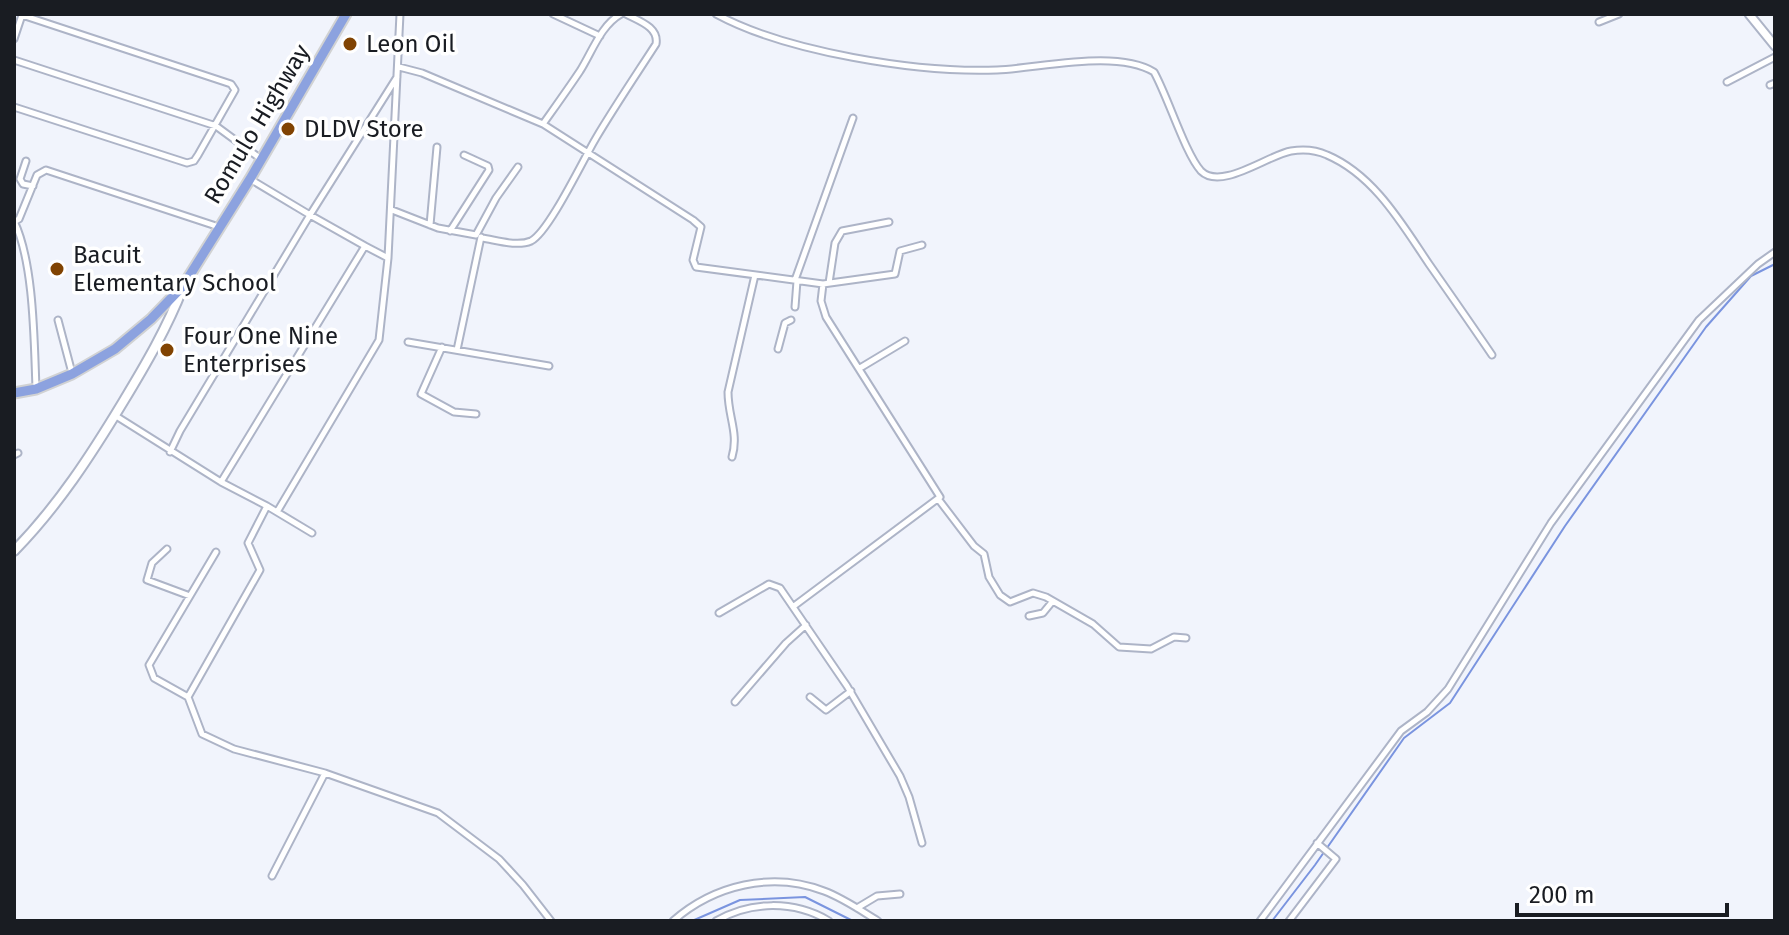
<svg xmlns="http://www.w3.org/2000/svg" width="1789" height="935" font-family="'Fira Sans',sans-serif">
<rect width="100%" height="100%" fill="#f1f4fc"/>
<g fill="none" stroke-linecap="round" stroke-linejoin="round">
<path stroke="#7a94df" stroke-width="2" d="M 692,921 L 740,900 L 805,897 L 853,921
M 1272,921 L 1315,865 L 1404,738 L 1450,703 L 1565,526 L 1706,327 L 1751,276 L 1775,264"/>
<defs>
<path id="minor" d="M 553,14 L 600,36
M 716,14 C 786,52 917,73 997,70 C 1041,68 1117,49 1154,72 C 1168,97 1185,153 1201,171 C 1221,191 1268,155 1291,151 C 1303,149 1316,150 1327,155 C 1374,175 1402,224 1429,264 C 1450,294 1471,324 1492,355
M 1599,22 L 1619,14
M 14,39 L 22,15 L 231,84 L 235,90 L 198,155 L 194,161 L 187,163 L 14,107
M 14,60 L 216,126 L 261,159
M 399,67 L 422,73 L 543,124 L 693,220 L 701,227 L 693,260 L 696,267 L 823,284 L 821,301 L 826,317 L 940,497 L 794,606
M 1727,82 L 1775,57
M 1770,85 L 1775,83
M 543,124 C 555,107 568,89 580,71 C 592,52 601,25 621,14
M 26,161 L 20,179 L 23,184 L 33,186
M 250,179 L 310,215 L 397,77
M 392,210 L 438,228 L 476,235 L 496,198 L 518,167
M 14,221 C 34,263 34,340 36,388
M 14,222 L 19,219 L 37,175 L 46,170 L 219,227
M 430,225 L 437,147
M 450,231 L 489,170 L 488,166 L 464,155
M 482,238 C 496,240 517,247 531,241 C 549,232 584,158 596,138 C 615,106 636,75 656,44 C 659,27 639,21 626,14
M 365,246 L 388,258 L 400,14
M 795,280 L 853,118
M 829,283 L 835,243 L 842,231 L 889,222
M 823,284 L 895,274 L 900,251 L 922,245
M 795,307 L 797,281
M 58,320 L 72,373
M 408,342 L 549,366
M 442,347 L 421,394 L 454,412 L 476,414
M 778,349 L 785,323 L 791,320
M 457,350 L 481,237
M 860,368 L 905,341
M 116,416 L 221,482
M 170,452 L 180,431 L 310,215 L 365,246 L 221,482 L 267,506 L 248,543 L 260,570 L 188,697 L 202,734 L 234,749 L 325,773 L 438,813 L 499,859 L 523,885 L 551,921
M 14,455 L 18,453
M 732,457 C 739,433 728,417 728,392 L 755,275
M 939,500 L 974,546 L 984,554 L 989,577 L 1000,595 L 1010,602 L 1033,593 L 1046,597 L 1093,624 L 1119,647 L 1151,649 L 1174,637 L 1186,638
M 267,506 L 312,533
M 277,512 L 379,340 L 388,258
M 167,549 L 152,563 L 147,580 L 190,596
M 719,613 L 769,584 L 780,588 L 847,686 L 900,776 L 909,797 L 922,843
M 1029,616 L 1043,613 L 1052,602
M 188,697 L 154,678 L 149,665 L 216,552
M 810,697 L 826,710 L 851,691
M 735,702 L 786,643 L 806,625
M 272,876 L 325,773
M 857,908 L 877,896 L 900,894
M 673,921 C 714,885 772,871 824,891 C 843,898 860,910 878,921
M 716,921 C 750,901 794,900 829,921
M 1260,921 L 1401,731 L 1427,712 L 1448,689 L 1551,523 L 1699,320 L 1758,264 L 1775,252
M 1289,921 L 1336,859 L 1317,843"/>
<path id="tertiary" d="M 1749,14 L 1775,46"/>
<path id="secondary" d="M 14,551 C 58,506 91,455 123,402 C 146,364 167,328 183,287"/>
<path id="trunk" d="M 14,393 L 36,389 L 72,374 L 115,349 L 151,319 L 183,286 L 250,179 L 346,14"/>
</defs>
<use href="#minor" stroke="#adb4c7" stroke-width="9"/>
<use href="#tertiary" stroke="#adb4c7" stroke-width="11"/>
<use href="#secondary" stroke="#adb4c7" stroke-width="12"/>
<use href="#trunk" stroke="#d1d2d3" stroke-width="13"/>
<use href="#minor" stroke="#fff" stroke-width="5"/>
<use href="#tertiary" stroke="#fff" stroke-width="7"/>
<use href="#secondary" stroke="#fff" stroke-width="8"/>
<use href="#trunk" stroke="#8ca2df" stroke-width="9"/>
</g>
<g fill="#814302" stroke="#fff" stroke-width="3">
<circle cx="350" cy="44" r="8"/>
<circle cx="288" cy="129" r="8"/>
<circle cx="57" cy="269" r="8"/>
<circle cx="167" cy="350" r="8"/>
</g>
<g text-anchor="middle" stroke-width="7" stroke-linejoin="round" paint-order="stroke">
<g font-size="24" fill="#191c22" stroke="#fff" text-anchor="start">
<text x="366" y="52">Leon Oil</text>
<text x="304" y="137">DLDV Store</text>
<text x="73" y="263">Bacuit<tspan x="73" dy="28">Elementary School</tspan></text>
<text x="183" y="344">Four One Nine<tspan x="183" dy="28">Enterprises</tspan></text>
</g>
<g font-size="24" fill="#191c22" stroke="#fff">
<text transform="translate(257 124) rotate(-59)" y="8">Romulo Highway</text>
</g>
</g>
<rect width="1789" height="935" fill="none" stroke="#191c22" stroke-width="32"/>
<path d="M1517 903v12h210v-12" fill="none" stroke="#191c22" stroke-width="4"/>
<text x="1529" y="903" font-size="24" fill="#191c22" stroke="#ffffff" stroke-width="6" paint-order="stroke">200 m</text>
</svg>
